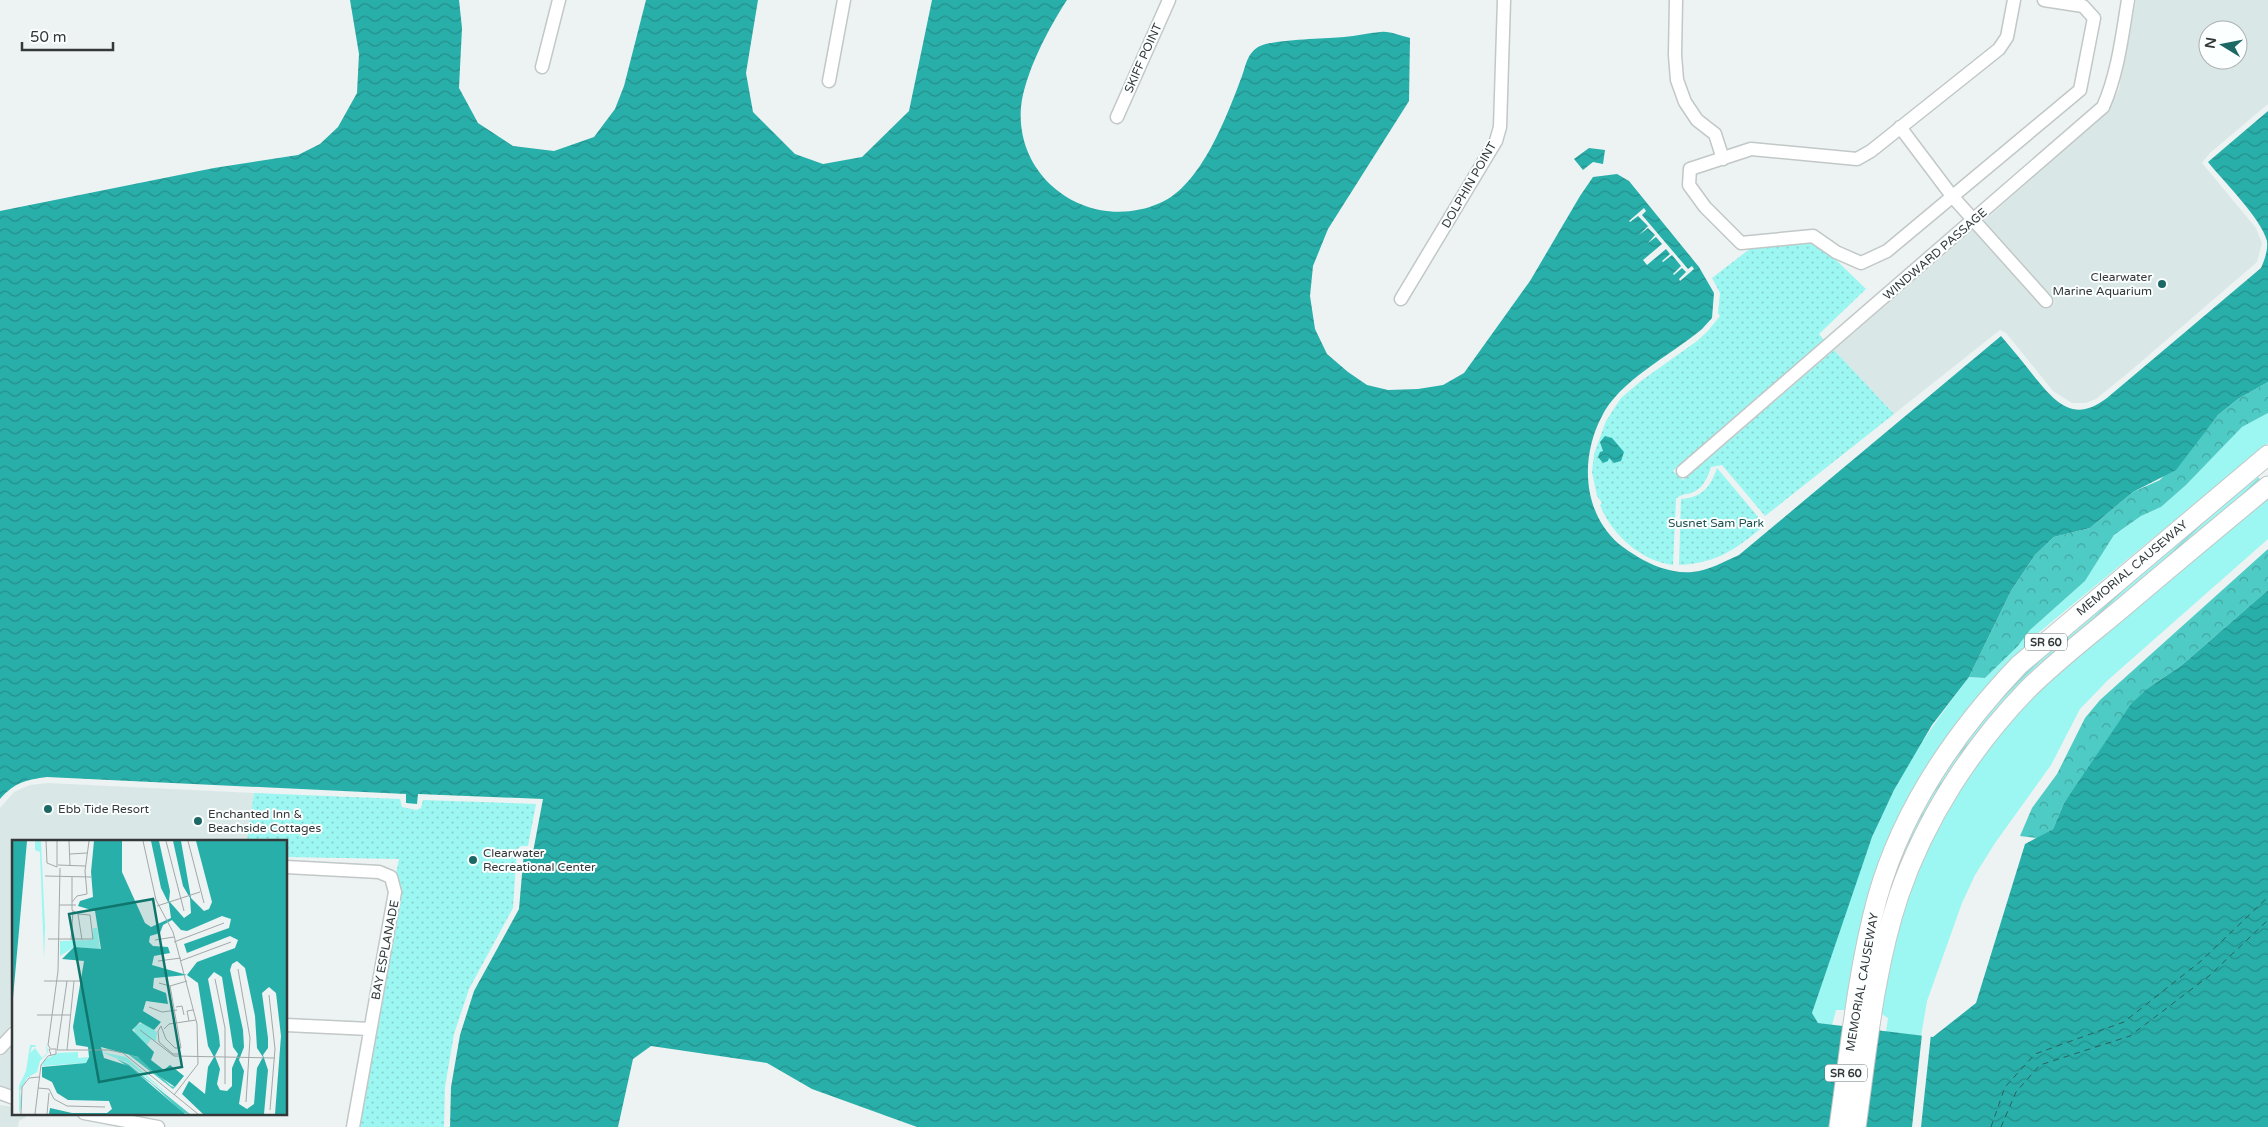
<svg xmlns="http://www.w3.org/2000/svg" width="2268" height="1127" font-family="'Varela Round',sans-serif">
<defs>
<pattern id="forest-crowns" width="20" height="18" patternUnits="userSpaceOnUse" patternTransform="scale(1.25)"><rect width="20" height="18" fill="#4fcbc5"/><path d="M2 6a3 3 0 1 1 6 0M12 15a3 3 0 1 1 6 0" fill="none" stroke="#42a6a1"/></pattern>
<pattern id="park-dots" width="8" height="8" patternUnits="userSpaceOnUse" patternTransform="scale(1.25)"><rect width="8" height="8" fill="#9cf6f1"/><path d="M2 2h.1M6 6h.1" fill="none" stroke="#87d4cf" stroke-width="1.8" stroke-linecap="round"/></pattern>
<pattern id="garden-furrows" width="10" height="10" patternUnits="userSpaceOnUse" patternTransform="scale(1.25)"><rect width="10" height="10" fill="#9cf6f1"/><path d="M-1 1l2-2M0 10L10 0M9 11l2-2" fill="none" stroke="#87d4cf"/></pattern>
<pattern id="water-waves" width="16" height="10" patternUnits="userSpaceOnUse" patternTransform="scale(1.25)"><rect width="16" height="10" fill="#29afaa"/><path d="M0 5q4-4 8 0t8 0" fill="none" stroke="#248f8b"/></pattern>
</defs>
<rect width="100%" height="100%" fill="#ecf3f2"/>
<path fill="#d9e8e7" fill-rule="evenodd" d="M 2136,0 L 2268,0 L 2268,104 L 2210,153 L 2202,163 L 2256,228 L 2262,243 L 2257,262 L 2128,373 L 2096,399 L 2086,403 L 2072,403 L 2053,391 L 2006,333 L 2000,330 L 1894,414 L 1834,350 L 1973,230 L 2045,309 L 2055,302 L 1983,222 L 2108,111 L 2119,89 ZM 2208,30 L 2238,30 L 2238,60 L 2208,60 Z
M 48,783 L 254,793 L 247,841 L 14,841 L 14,1021 L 0,1038 L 0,808 L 14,792 L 30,785 Z
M 14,1043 L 14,1094 L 0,1092 L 0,1057 Z
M 0,1105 L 14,1107 L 14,1113 L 26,1113 L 26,1117 L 19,1121 L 18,1127 L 0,1127 Z"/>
<path fill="#9cf6f1" d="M 2268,413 L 2268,443 L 2037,634 L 1985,688 L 1951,730 L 1927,765 L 1902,810 L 1847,1010 L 1836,1010 L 1832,1025 L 1818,1023 L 1812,1013 C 1837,938 1858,859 1895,788 C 1916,748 1942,713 1969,677 L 1985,678 L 2018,646 L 2030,630 L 2085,581 L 2114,535 L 2141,516 L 2161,507 L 2186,485 L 2242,427 Z
M 2268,493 L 2268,539 L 2108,680 L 2080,709 L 2051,765 L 1995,843 L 1975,875 L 1962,903 L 1927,1001 L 1921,1036 L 1886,1032 L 1888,1018 L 1880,1013 L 1896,926 L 1930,839 L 1963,778 L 2025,701 Z"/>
<path fill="url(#forest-crowns)" d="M 2268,382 L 2268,413 L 2242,427 L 2186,485 L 2161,507 L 2141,516 L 2114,535 L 2085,581 L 2030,630 L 2018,646 L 1985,678 L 1969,677 L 2011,591 L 2035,555 L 2054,537 L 2090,528 L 2133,492 L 2160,480 L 2199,438 L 2218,415 L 2238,399 Z
M 2268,549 L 2268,590 L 2182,665 L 2148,688 L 2064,803 L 2053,829 L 2037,838 L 2020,836 L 2032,808 L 2057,774 L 2085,718 L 2100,700 Z"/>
<path fill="url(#park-dots)" d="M 1811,243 L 1834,258 L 1866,289 L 1819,334 L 1824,340 L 1673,471 L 1683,480 L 1834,350 L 1894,414 L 1765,516 L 1722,465 L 1711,467 C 1708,477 1703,489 1691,493 C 1684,495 1681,494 1676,499 L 1673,565 C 1641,561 1611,534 1600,505 L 1602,503 L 1597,496 L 1592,472 L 1594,454 L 1606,421 L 1621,398 L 1641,381 L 1697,341 L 1707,332 L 1720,316 L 1718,313 L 1720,293 L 1712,278 L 1751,248 Z
M 1717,468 L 1765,525 C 1736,549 1718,563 1679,565 L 1681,499 C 1702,498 1711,486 1717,468 Z
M 254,793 L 400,799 L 402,807 L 416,810 L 421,808 L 423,800 L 536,804 L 528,846 L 521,846 L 517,850 L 513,908 L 469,989 L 454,1034 L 445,1087 L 444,1127 L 360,1127 L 402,893 L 396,874 L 399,859 L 286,857 L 286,841 L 247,841 Z"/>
<path fill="url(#garden-furrows)" d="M 2256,475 L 2261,480 L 1997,711 L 1879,939 L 1877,924 L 1894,869 L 1939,775 L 2003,690 Z"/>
<path fill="url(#water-waves)" d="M 350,0 L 459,0 L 462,28 L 459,88 L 478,123 L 513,146 L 554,151 L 594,137 L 615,109 L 624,86 L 646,0 L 758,0 L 746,73 L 753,112 L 795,154 L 823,164 L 862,157 L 909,111 L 932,0 L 1067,0 C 1048,29 1025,73 1021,107 C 1015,182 1092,233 1160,203 C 1201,186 1227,116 1242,76 C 1246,65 1247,54 1258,47 C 1273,39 1324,39 1344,37 C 1356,36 1368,33 1381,32 C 1390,31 1401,36 1410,38 L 1409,101 L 1328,229 L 1313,266 L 1310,296 L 1315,329 L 1327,354 L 1348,372 L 1367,385 L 1388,390 L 1418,389 L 1443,385 L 1464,373 L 1530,281 L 1580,196 L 1593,177 L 1617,174 L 1629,181 L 1699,267 L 1714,293 L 1712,318 L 1702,329 C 1670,356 1619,380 1601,418 C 1580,459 1583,513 1619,544 C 1625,549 1632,553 1638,557 C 1653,566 1674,574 1692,572 C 1708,571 1725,561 1739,555 L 2001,336 C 2012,349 2023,362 2033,375 C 2055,402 2073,424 2107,398 L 2261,268 C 2265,259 2268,250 2267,241 C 2261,218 2224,182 2208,162 L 2268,111 L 2268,382 L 2238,399 L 2218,415 L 2176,470 L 2133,492 L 2090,528 L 2054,537 L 2035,555 L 2011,591 L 1969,677 L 1932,725 L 1894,790 L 1872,837 L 1812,1013 L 1818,1023 L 1933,1037 L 1976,1003 L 2025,844 L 2053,829 L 2064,803 L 2131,704 L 2148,688 L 2182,665 L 2268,590 L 2268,1127 L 917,1127 L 812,1089 L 767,1063 L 651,1046 L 633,1059 L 618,1127 L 450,1127 L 451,1087 L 460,1035 L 474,991 L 519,909 L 524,851 L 533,852 L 543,799 L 418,794 L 417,804 L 406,803 L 406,794 L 47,777 C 26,780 15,782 0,799 L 0,211 L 214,168 L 298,155 L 320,144 L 338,127 L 357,93 L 359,54 Z
M 1589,148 L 1605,150 L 1603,164 L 1593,162 L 1583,170 L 1574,159 Z
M 1605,436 L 1612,438 L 1624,452 L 1621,461 L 1614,463 L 1609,458 L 1608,461 L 1603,463 L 1598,457 L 1600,452 L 1603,451 L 1600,442 Z"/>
<path fill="#ecf3f2" d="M 1644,208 L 1646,211 L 1642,215 L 1688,269 L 1692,266 L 1694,269 L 1680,281 L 1679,279 L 1686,272 L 1682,268 L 1674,275 L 1673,274 L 1681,266 L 1672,255 L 1663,262 L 1662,261 L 1670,254 L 1666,249 L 1647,265 L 1643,260 L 1662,244 L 1656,237 L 1648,243 L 1655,235 L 1648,228 L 1639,235 L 1648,226 L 1638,216 L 1630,222 L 1629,221 Z
M 1922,1034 L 1931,1034 L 1921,1127 L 1912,1127 Z"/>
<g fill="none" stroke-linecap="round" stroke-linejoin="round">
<path stroke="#2c605e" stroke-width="1" stroke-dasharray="6 5" stroke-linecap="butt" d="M 1991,1127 L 2005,1087 L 2035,1054 L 2124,1022 L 2201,961 L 2268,897
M 2001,1127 L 2016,1092 L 2040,1065 L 2130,1036 L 2209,976 L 2268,920"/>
<defs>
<path id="street" d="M 1676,0 L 1675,55 L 1677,80 L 1685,102 L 1697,120 L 1715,134 L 1723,159
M 2014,0 L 2007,37 L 1999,49 L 1871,151 L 1857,159 L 1751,149 L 1690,169 L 1689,185 L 1705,207 L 1741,243 L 1813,236 L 1836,252 L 1861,263 L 1887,251 L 2080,90 L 2094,18 L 2083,6 L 2044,0
M 542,67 L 559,0
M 829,81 L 844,0
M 1117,117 L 1169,0
M 1900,127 L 1952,196 L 2046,301
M 1401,299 L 1496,141 L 1500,127 L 1504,0
M 1683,471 L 2103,107 C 2118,73 2122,36 2128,0
M 286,867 L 379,872 L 391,877 L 395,892 L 353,1127
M 286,1025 L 370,1029
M 0,1048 L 14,1033
M 0,1093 L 14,1098
M 84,1113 L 158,1127"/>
<path id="primary" d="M 1839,1127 C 1850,1051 1857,973 1877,899 C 1902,809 1955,732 2019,665 L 2268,455
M 1856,1127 C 1867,1050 1874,970 1899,895 C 1925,819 1971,748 2027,690 C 2058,659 2094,632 2127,604 C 2174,564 2221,525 2268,486"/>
</defs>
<use href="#street" stroke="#c1c8c7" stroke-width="15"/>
<use href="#primary" stroke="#c1c8c7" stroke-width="21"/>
<use href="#street" stroke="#fff" stroke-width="12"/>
<use href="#primary" stroke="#fff" stroke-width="19"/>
</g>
<g fill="#1c6865" stroke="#fcffff" stroke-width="2">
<circle cx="2162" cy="284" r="5"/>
<circle cx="48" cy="809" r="5"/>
<circle cx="198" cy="821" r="5"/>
<circle cx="473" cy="860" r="5"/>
</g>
<g text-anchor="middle" stroke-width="4" stroke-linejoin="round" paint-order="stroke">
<g fill="#fcffff" stroke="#717474" stroke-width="1">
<rect x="2025" y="633.5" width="42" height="17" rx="4"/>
<rect x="1825" y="1064.5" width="42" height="17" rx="4"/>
</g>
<g font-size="11" font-weight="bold" fill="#353838">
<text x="2046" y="646">SR 60</text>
<text x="1846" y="1077">SR 60</text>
</g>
<g font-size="12" fill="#353838" stroke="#fcffff">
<text transform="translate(1143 58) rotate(-66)" y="4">SKIFF POINT</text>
<text transform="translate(1469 185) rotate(-60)" y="4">DOLPHIN POINT</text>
<text transform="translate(1935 254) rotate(-41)" y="4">WINDWARD PASSAGE</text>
<text transform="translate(2132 568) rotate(-40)" y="4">MEMORIAL CAUSEWAY</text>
<text transform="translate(385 950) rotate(-79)" y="4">BAY ESPLANADE</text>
<text transform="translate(1862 982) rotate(-80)" y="4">MEMORIAL CAUSEWAY</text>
</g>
<g font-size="12" fill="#353838" stroke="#fcffff" text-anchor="start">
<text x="2152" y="281" text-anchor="end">Clearwater<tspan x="2152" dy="14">Marine Aquarium</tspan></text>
<text x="58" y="813">Ebb Tide Resort</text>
<text x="208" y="818">Enchanted Inn &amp;<tspan x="208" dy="14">Beachside Cottages</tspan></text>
<text x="483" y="857">Clearwater<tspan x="483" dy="14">Recreational Center</tspan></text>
</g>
<g font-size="12" fill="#1e5350" stroke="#fcffff">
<text x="1716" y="527">Susnet Sam Park</text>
</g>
</g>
<g transform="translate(12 840)">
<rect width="275" height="275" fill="#ecf3f2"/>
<path d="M 89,212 L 114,217 L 158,256 L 116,223 Z" fill="#9cf6f1"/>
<path d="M 116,214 L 128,218 L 159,246 L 163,247 L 173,238 L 161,249 ZM 105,219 L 116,224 L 178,274 L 171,273 L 140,244 Z" fill="#4fcbc5"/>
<path d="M 23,1 L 29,1 L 33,87 L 32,119 L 28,12 L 23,10 ZM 81,88 L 85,88 L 88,109 L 62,107 L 48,116 L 48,101 L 80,100 ZM 131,183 L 145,192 L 144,201 L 139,199 L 135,205 L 123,195 L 122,186 ZM 34,203 L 36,211 L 35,214 L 28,221 L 25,232 L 15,238 L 8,251 L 10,265 L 7,274 L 7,246 L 14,231 L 18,205 L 23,205 L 24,207 L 20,207 L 18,213 L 23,208 L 30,218 L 35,213 ZM 66,212 L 66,218 L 76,217 L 74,223 L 30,226 L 32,220 L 46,213 Z" fill="#9cf6f1"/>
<path d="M 0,1 L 15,1 L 0,169 ZM 82,1 L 110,1 L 110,32 L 133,83 L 139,87 L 159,78 L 157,64 L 149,48 L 139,1 L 147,1 L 158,51 L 157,61 L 172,78 L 179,73 L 178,58 L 171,46 L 161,1 L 169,1 L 179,58 L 192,71 L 197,69 L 200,62 L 184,1 L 275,1 L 275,274 L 263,274 L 269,196 L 264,153 L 257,147 L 250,153 L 256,198 L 256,208 L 251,215 L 256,230 L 252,274 L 191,274 L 170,254 L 177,241 L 193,254 L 196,227 L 202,217 L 196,206 L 186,143 L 175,135 L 142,138 L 141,148 L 154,153 L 156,164 L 134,161 L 131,171 L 149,182 L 142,190 L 128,182 L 120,190 L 142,212 L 139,220 L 152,230 L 158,225 L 172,236 L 163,247 L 144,234 L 126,217 L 89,207 L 92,218 L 117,226 L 173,274 L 37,274 L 38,268 L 60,273 L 95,273 L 100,269 L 97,261 L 56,260 L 45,253 L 40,242 L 30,237 L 30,227 L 74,223 L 77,217 L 76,207 L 64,205 L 61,187 L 72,121 L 50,119 L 62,107 L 89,109 L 83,71 L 66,66 L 68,61 L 81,57 L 79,32 ZM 210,76 L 219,79 L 217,88 L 172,104 L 175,113 L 218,96 L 226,100 L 223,108 L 185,122 L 175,135 L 140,125 L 142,116 L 158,113 L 156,107 L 141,106 L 137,102 L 138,96 L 148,93 L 151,85 L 160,80 L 169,90 L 175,91 ZM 225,121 L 233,128 L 243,176 L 245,208 L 251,217 L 245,228 L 242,264 L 235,269 L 227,264 L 232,231 L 227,220 L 232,207 L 231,190 L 218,130 L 220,124 ZM 202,132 L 210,137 L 221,207 L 226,214 L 220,228 L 220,246 L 215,251 L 208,250 L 205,244 L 208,229 L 203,216 L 208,206 L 207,196 L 196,139 Z" fill="#29afaa" fill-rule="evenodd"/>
<path fill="none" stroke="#29afaa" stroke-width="2.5" d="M 76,223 L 89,223 L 146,274M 88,224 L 97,235 L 145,274"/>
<path fill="none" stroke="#a3a8a8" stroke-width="1" d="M 34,1 L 35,23 L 45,27M 45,1 L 45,27M 57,1 L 58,26M 131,1 L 144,60 L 161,92 L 185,184 L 186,224 L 162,255M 154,1 L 172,71M 176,1 L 192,63M 58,14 L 75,13M 46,25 L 73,26M 33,36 L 79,37M 60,62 L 65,56 L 75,54 L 73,31 L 77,1M 47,65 L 64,65M 145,66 L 188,52M 66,74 L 70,100M 36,99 L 81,99 L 78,75 L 66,74 L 60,70 L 60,37M 59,100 L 61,71M 143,100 L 162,97M 162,102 L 212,83M 146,121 L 169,118M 168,121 L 219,102M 226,129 L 238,198 L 234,262M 203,139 L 213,188 L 213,244M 32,141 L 68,141M 147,143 L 158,146 L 175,141M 158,146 L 169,208M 257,155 L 263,209 L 258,270M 137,167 L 150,172 L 165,170M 164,167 L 170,166 L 172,175M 25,175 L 59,175M 177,181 L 175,171 L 181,170M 152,189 L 157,184 L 184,180M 128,190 L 162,216 L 263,218M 38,208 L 36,205 L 46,131 L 48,28M 167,208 L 167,214 L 161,214 L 147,202 L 146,191 L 149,186 L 154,199 L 163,208 L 169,208M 45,210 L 55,141M 45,210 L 97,210 L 111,213 L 186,274M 55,210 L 62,141M 26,248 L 37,249 L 42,259 L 55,266 L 93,267M 9,274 L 10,247 L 17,238 L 27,237M 23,274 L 29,225 L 36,216 L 44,214 L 44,209 L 37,209 L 39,215M 35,274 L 37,253"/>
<path fill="#0f766e" fill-opacity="0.15" stroke="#0f766e" stroke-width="2.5" d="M 141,59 L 170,227 L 87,242 L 57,74 Z"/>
<rect width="275" height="275" fill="none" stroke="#353838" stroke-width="2.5"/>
</g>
<g transform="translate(2223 45) rotate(280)"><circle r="24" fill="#fcffff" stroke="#acafaf"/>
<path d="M0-4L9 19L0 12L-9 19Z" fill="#1c6865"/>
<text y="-8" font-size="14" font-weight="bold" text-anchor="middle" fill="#353838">N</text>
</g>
<path d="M22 42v8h91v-8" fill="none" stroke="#353838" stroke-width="2.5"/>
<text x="30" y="42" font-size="15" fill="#353838" stroke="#fcffff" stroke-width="4" paint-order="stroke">50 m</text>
</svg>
